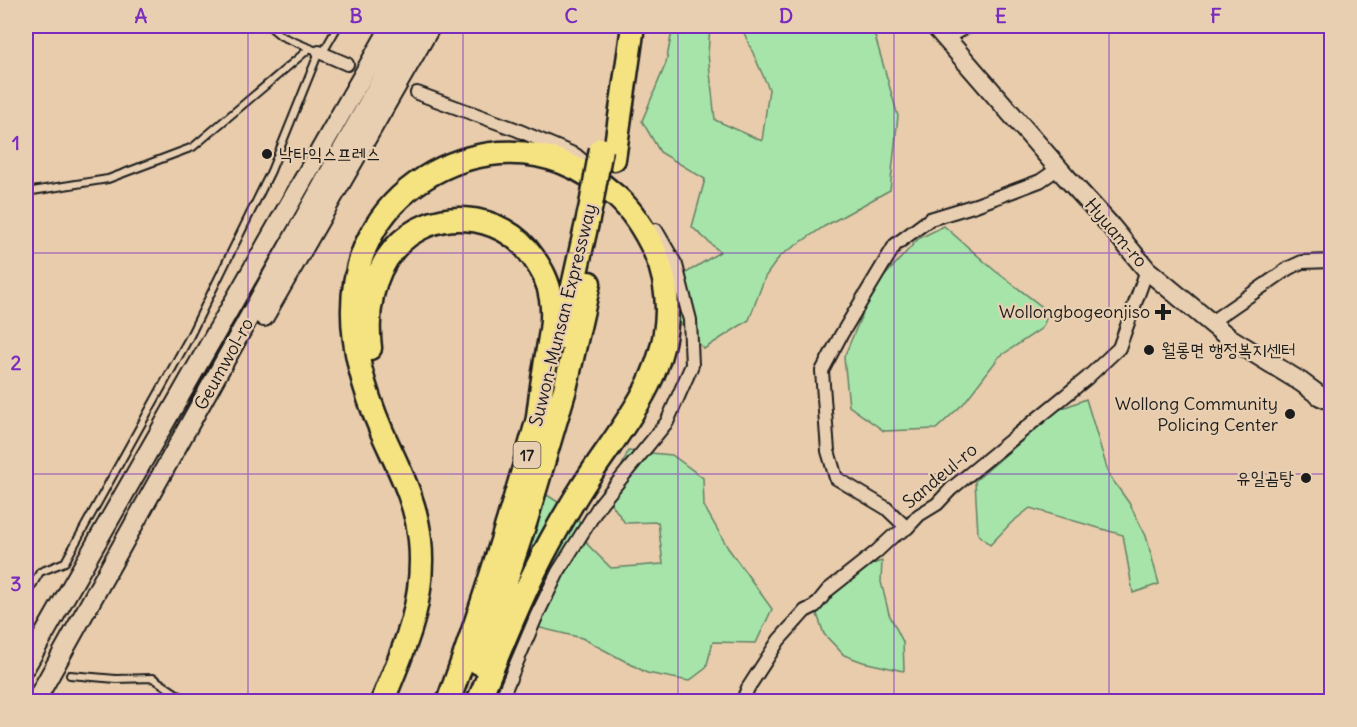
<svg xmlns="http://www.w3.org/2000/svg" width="1357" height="727" font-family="Delius,'Poor Story',sans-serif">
<rect width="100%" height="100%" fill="#e8ccac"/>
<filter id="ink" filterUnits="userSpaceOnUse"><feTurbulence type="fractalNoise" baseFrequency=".0167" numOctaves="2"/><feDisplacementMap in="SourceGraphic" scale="12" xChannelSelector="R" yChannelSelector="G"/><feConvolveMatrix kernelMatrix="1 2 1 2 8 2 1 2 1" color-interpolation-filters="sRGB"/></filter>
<g filter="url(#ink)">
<path fill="#a7e4aa" stroke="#628063" stroke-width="1.5" d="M 673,26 L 710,26 L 708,54 L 715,120 L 762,141 L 769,89 L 741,26 L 872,26 L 898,116 L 890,190 L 825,226 L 780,256 L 765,277 L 749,320 L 704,349 L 678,320 L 678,278 L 720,252 L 692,227 L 705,179 L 660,152 L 642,121 L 666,63 Z
M 944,226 L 994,270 L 1049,312 L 1042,328 L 999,357 L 964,403 L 936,429 L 884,431 L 849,406 L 844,357 L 873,289 L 918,239 Z
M 1086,399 L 1109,475 L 1129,503 L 1146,536 L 1159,584 L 1133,593 L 1123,535 L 1030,508 L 1011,523 L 990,545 L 978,534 L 975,481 L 1058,410 Z
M 628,451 L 672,455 L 703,478 L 704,506 L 728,548 L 772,609 L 756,643 L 713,642 L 706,668 L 689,681 L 647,673 L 582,638 L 532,626 L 522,582 L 538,489 L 576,514 L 588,545 L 611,568 L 663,564 L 658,522 L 625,523 L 608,499 Z
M 882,561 L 881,582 L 889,614 L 903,642 L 904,670 L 903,671 L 863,662 L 844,655 L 824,634 L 816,611 L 835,584 L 866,566 Z"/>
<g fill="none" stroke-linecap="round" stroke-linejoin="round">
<defs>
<path id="lane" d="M 950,39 L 974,26
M 322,54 L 338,26
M 26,192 L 108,179 L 193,147 L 310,48
M 26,596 L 40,572 L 65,562 L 189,338 L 271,171 L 319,52 L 281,36 L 269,26
M 70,675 L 116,679 L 153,678 L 189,702"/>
<path id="street" d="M 319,52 L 347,64
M 417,93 L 515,129 L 576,155 L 589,166
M 1211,322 L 1289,268 L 1302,262 L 1332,261
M 907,528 L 886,508 L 836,478 L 828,451 L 822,371 L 841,335 L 895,245 L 930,219 L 976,205 L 1040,181 L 1059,168
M 500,702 L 536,617 L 558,572 L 601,503 L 667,422 L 692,365 L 690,320 L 676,265 L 656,230
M 742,702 L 748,688 L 779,640 L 805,611 L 815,606 L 828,590 L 876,552 L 892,537 L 907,528 L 919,515 L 937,504 L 951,489 L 1087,378 L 1119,348 L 1147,270"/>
<path id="secondary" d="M 935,26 L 1066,177 L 1109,224 L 1147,270 L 1228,337 L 1301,382 L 1320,396 L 1332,401
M 264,317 L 431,26
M 26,666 L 391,26
M 35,702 L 411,26"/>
<path id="highway" d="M 614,159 L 633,26
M 560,338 L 571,295 L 591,205
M 370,348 C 366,314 371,276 394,249 C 431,205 502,211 533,257 C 542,270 549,282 551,299 C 555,321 548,345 545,367 C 542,383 540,400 538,417
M 479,663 L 526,520 L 565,389 L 589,283
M 382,702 C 405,647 426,601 420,540 C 416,500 398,468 382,432 C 356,372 338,299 370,237 C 395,188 447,157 500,153 C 546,150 583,167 617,197 C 634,212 645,231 655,252 C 663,270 667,290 667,310 C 666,383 617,431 581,489 C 570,506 560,524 550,542 C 522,593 501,648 478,702
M 448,702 C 484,604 514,505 542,404"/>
</defs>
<use href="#lane" stroke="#1c1c1c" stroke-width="10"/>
<use href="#street" stroke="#1c1c1c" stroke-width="16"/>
<use href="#secondary" stroke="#1c1c1c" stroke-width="22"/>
<use href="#highway" stroke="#1c1c1c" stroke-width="27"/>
<use href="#lane" stroke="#e9cfb1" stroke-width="6"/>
<use href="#street" stroke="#e9cfb1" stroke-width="12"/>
<use href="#secondary" stroke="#e9cfb1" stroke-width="18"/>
<use href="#highway" stroke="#f5e382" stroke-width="22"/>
<defs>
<path id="highway-bridge" d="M 591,205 L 601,149"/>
</defs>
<use href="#highway-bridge" stroke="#1c1c1c" stroke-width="27" stroke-linecap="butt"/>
<use href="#highway-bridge" stroke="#f5e382" stroke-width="22"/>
</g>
</g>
<path fill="none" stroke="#7b2cbf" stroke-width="1.5" stroke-opacity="0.55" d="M 248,26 L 248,702M 463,26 L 463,702M 678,26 L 678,702M 894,26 L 894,702M 1109,26 L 1109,702M 26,253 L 1332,253M 26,474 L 1332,474"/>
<g fill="#1c1c1c" stroke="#e9cfb1" stroke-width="2">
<circle cx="267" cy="154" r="6"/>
<path d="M1160 303h6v6h6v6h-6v6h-6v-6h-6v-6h6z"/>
<circle cx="1149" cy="350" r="6"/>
<circle cx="1290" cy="414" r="6"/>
<circle cx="1306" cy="478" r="6"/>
</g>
<g text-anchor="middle" stroke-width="4.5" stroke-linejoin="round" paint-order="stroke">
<rect fill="#e9cfb1" stroke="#5a5249" stroke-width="1.5" x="513.5" y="442" width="27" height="26" rx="4.5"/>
<g font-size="16" font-weight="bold" fill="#1c1c1c">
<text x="527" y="461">17</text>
</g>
<g font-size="18" fill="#1c1c1c" stroke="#e9cfb1" text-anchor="end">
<text x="279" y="160" text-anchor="start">낙타익스프레스</text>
<text x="1150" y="318">Wollongbogeonjiso</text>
<text x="1161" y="356" text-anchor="start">월롱면 행정복지센터</text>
<text x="1278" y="410">Wollong Community<tspan x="1278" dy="21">Policing Center</tspan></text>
<text x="1294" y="484">유일곰탕</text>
</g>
<g font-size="18" fill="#1c1c1c" stroke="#e9cfb1">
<text transform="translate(1116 233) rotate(49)" y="6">Hyuam-ro</text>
<text transform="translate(563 315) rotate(-76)" y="6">Suwon-Munsan Expressway</text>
<text transform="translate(224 364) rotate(-61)" y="6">Geumwol-ro</text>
<text transform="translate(940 476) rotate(-40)" y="6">Sandeul-ro</text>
</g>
</g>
<rect width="1357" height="727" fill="none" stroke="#e9cfb1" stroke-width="66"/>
<rect x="33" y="33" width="1291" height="661" fill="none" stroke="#7b2cbf" stroke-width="2"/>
<g font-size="20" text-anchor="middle" font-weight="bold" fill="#7b2cbf">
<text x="141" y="23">A</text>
<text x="356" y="23">B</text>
<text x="571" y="23">C</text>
<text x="786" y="23">D</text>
<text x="1001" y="23">E</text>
<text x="1216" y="23">F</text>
<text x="16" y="150">1</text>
<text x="16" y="370">2</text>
<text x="16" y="591">3</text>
</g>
</svg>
